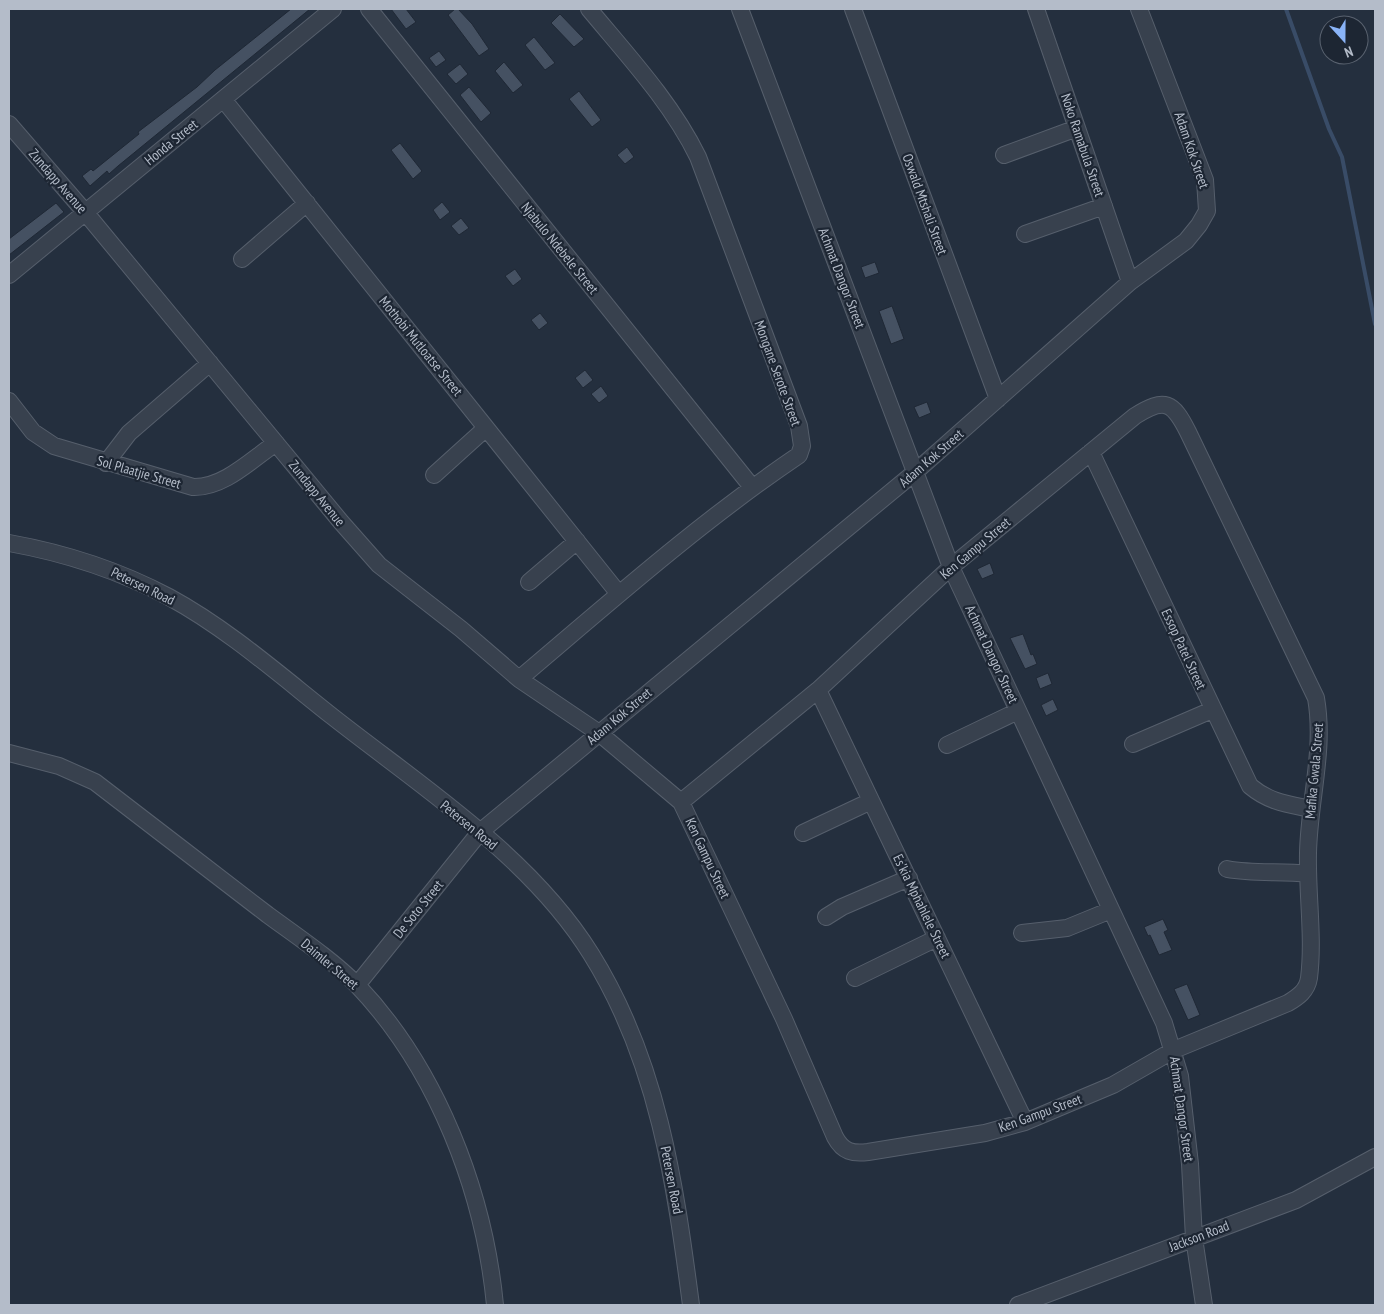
<svg xmlns="http://www.w3.org/2000/svg" width="1384" height="1314" font-family="'PT Sans Narrow',sans-serif">
<rect width="100%" height="100%" fill="#242f3e"/>
<g fill="none" stroke-linecap="round" stroke-linejoin="round">
<path stroke="#394c67" stroke-width="4" d="M 1286,9 L 1329,129 L 1342,157 L 1375,324"/>
</g>
<path fill="#455162" stroke="#1f2835" d="M 291,9 L 310,9 L 118,166 L 109,174 L 107,171 L 90,186 L 82,176 L 91,169 L 93,171 L 139,134 L 138,132 L 197,87 L 215,70 Z
M 391,9 L 406,9 L 416,22 L 406,29 Z
M 455,9 L 458,9 L 472,24 L 489,49 L 479,56 L 448,15 Z
M 560,14 L 584,39 L 574,47 L 551,23 Z
M 534,37 L 555,63 L 545,70 L 525,45 Z
M 439,51 L 446,60 L 436,67 L 429,58 Z
M 504,62 L 523,85 L 513,93 L 495,71 Z
M 460,64 L 468,74 L 456,84 L 447,74 Z
M 469,87 L 491,113 L 481,122 L 460,95 Z
M 579,91 L 601,120 L 592,127 L 569,99 Z
M 400,143 L 422,171 L 413,179 L 391,150 Z
M 627,147 L 634,157 L 625,164 L 617,155 Z
M 442,202 L 450,212 L 440,220 L 433,210 Z
M 56,203 L 64,212 L 9,255 L 9,239 Z
M 461,218 L 469,228 L 459,235 L 451,226 Z
M 875,262 L 879,273 L 865,278 L 861,267 Z
M 515,269 L 522,279 L 513,286 L 505,276 Z
M 892,306 L 904,339 L 891,344 L 879,311 Z
M 540,313 L 548,323 L 539,330 L 531,320 Z
M 585,370 L 593,380 L 583,388 L 575,378 Z
M 601,386 L 608,396 L 599,403 L 591,394 Z
M 927,402 L 931,413 L 919,418 L 914,407 Z
M 990,563 L 994,574 L 982,579 L 977,569 Z
M 1023,634 L 1031,655 L 1033,654 L 1037,664 L 1025,669 L 1010,638 Z
M 1048,673 L 1052,684 L 1040,689 L 1036,678 Z
M 1053,699 L 1058,710 L 1046,716 L 1041,705 Z
M 1163,919 L 1168,930 L 1164,932 L 1172,950 L 1159,955 L 1150,935 L 1148,936 L 1144,927 Z
M 1187,984 L 1200,1015 L 1188,1020 L 1174,989 Z"/>
<g fill="none" stroke-linecap="round" stroke-linejoin="round">
<defs>
<path id="minor" d="M 369,9 L 752,487
M 740,9 L 951,567 L 1164,1023 L 1180,1076 L 1190,1164 L 1194,1238 L 1204,1305
M 853,9 L 998,399
M 1036,9 L 1130,282
M 223,99 L 619,594
M 9,124 L 85,212 L 341,522 L 379,565 L 461,629 L 519,679 L 599,733 L 681,802 L 784,1019 L 835,1137 C 843,1152 853,1154 868,1152 L 985,1133 L 1025,1122 L 1113,1085 L 1174,1050 L 1288,1003 C 1298,997 1307,991 1309,978 C 1314,938 1307,894 1308,853 C 1309,801 1325,750 1316,698 L 1188,432 C 1173,402 1165,397 1135,416 L 951,567 L 818,690 L 681,802
M 1004,155 L 1077,128
M 1025,234 L 1104,206
M 242,259 L 307,203
M 9,275 L 333,9
M 9,401 L 33,432 L 54,446 L 193,487 C 224,488 252,459 276,443
M 1091,452 L 1250,786 C 1269,802 1287,804 1311,809
M 106,463 L 129,433 L 210,363
M 434,475 L 486,428
M 9,543 C 65,553 118,570 169,597 C 228,629 281,676 333,717 C 422,787 531,857 591,954 C 658,1061 675,1183 691,1305
M 529,582 L 577,541
M 519,679 C 610,602 700,522 799,455 L 802,446 L 799,426 L 698,157 C 671,102 628,56 589,9
M 818,690 L 1025,1122
M 1133,744 L 1212,710
M 947,745 L 1018,711
M 9,753 L 59,766 L 95,782 C 153,826 210,871 268,915 C 298,937 331,959 357,985 C 437,1069 484,1191 495,1305
M 803,833 L 871,801
M 1227,869 C 1254,874 1281,871 1308,874
M 826,917 L 842,907 L 909,878
M 1022,933 L 1067,928 L 1111,910
M 855,978 L 937,938
M 357,985 L 480,832 L 914,473 L 1130,282 L 1186,241 L 1199,225 L 1207,211 L 1205,180 L 1139,9
M 1018,1305 L 1296,1200 L 1375,1157"/>
</defs>
<use href="#minor" stroke="#565f6c" stroke-width="18"/>
<use href="#minor" stroke="#38414e" stroke-width="16"/>
</g>
<g text-anchor="middle" stroke-width="4.5" stroke-linejoin="round" paint-order="stroke">
<g font-size="14" fill="#b4bcc9" stroke="#1d2633">
<text transform="translate(171 142) rotate(-39)" y="5">Honda Street</text>
<text transform="translate(1083 145) rotate(71)" y="5">Noko Ramabula Street</text>
<text transform="translate(1192 150) rotate(71)" y="5">Adam Kok Street</text>
<text transform="translate(58 181) rotate(49)" y="5">Zundapp Avenue</text>
<text transform="translate(925 204) rotate(70)" y="5">Oswald Mtshali Street</text>
<text transform="translate(560 248) rotate(51)" y="5">Njabulo Ndebele Street</text>
<text transform="translate(842 278) rotate(69)" y="5">Achmat Dangor Street</text>
<text transform="translate(421 346) rotate(51)" y="5">Mothobi Mutloatse Street</text>
<text transform="translate(778 373) rotate(70)" y="5">Mongane Serote Street</text>
<text transform="translate(931 458) rotate(-41)" y="5">Adam Kok Street</text>
<text transform="translate(139 472) rotate(16)" y="5">Sol Plaatjie Street</text>
<text transform="translate(317 493) rotate(51)" y="5">Zundapp Avenue</text>
<text transform="translate(975 548) rotate(-40)" y="5">Ken Gampu Street</text>
<text transform="translate(143 586) rotate(26)" y="5">Petersen Road</text>
<text transform="translate(1184 649) rotate(65)" y="5">Essop Patel Street</text>
<text transform="translate(992 654) rotate(65)" y="5">Achmat Dangor Street</text>
<text transform="translate(619 716) rotate(-40)" y="5">Adam Kok Street</text>
<text transform="translate(1314 771) rotate(-85)" y="5">Mafika Gwala Street</text>
<text transform="translate(469 825) rotate(39)" y="5">Petersen Road</text>
<text transform="translate(708 858) rotate(65)" y="5">Ken Gampu Street</text>
<text transform="translate(922 906) rotate(64)" y="5">Es'kia Mphahlele Street</text>
<text transform="translate(418 909) rotate(-51)" y="5">De Soto Street</text>
<text transform="translate(330 964) rotate(40)" y="5">Daimler Street</text>
<text transform="translate(1182 1109) rotate(82)" y="5">Achmat Dangor Street</text>
<text transform="translate(1040 1113) rotate(-20)" y="5">Ken Gampu Street</text>
<text transform="translate(672 1180) rotate(79)" y="5">Petersen Road</text>
<text transform="translate(1199 1236) rotate(-21)" y="5">Jackson Road</text>
</g>
</g>
<rect width="1384" height="1314" fill="none" stroke="#b4bcc9" stroke-width="20"/>
<g transform="translate(1344 40) rotate(159)"><circle r="24" fill="#1d2633" stroke="#59626f"/>
<path d="M0-4L9 19L0 12L-9 19Z" fill="#8ab4f8"/>
<text y="-8" font-size="14" font-weight="bold" text-anchor="middle" fill="#b4bcc9">N</text>
</g>
</svg>
